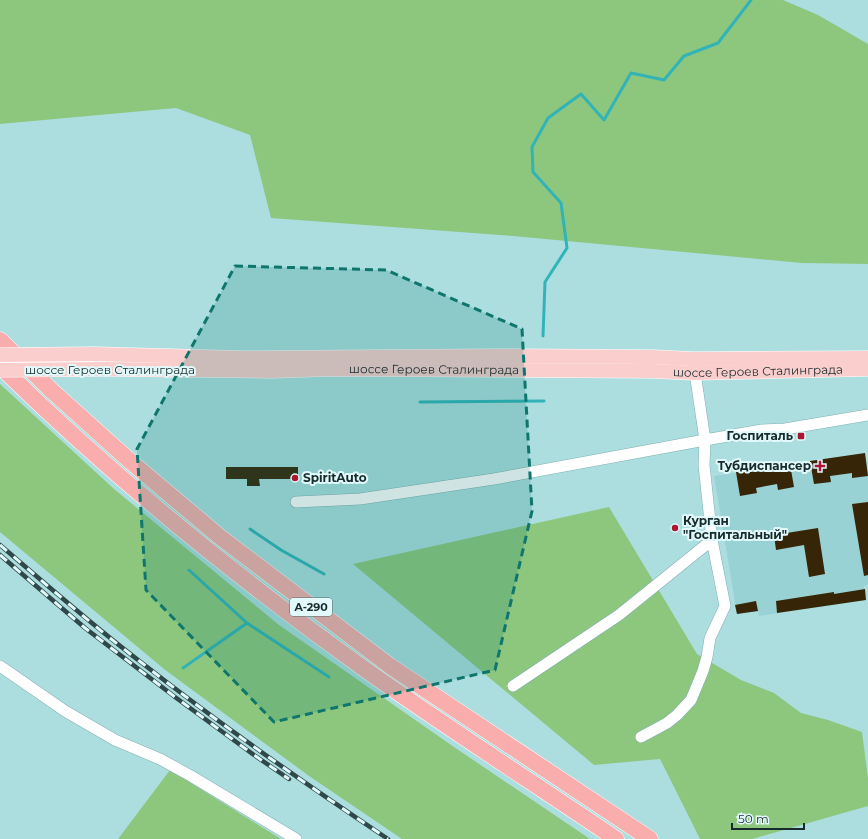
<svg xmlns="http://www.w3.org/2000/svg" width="868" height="839" font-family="Montserrat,sans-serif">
<rect width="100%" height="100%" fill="#acdee0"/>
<path fill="#98d2d4" d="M 865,453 L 868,473 L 868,585 L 864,586 L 866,600 L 759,616 L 758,611 L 737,614 L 714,476 Z"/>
<path fill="#8dc77e" d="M 0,0 L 783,0 L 818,15 L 868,44 L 868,264 L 802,263 L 513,236 L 271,218 L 250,135 L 176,108 L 0,124 Z
M 0,384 L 114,489 L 279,625 L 454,747 L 590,839 L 402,839 L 309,776 L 164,669 L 0,532 Z
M 609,507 L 697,654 L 741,680 L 774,693 L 801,713 L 828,720 L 862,732 L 868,778 L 868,806 L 752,839 L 700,839 L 660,759 L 594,765 L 353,564 Z
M 170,770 L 281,839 L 118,839 Z"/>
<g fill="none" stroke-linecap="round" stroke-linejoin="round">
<path stroke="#31b3b8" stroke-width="3" d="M 543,336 L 545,282 L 567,248 L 561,203 L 533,172 L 532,147 L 548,118 L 581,94 L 604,120 L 631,73 L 664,80 L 684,56 L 718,43 L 751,0
M 420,402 L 544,401
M 250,529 L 281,550 L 324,574
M 189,570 L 247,623 L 329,677
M 183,668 L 247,623"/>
</g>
<path fill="#362506" d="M 865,453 L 868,476 L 852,478 L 852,473 L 830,476 L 831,482 L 814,484 L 810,461 Z
M 790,464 L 794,487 L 778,490 L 777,484 L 756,488 L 757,493 L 740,496 L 736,472 Z
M 226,467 L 298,467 L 298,479 L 259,479 L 260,486 L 247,486 L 247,479 L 226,479 Z
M 868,502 L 868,575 L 864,576 L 852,504 Z
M 818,528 L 825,574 L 809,577 L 804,545 L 776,550 L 774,535 Z
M 865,589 L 866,600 L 777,613 L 776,601 L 834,592 L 834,594 Z
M 756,601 L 758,611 L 737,614 L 735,605 Z"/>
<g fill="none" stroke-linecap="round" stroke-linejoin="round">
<defs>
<path id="minor" d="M 296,502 L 360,499 L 494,479 L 705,440 L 762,430 L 785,429 L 868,415
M 0,666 L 65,711 L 115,740 L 160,759 L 191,776 L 296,839
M 513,686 L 619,615 L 712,540
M 641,737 L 667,723 L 677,715 L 691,700 L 703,671 L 707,657 L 710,638 L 725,606 L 712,540 L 704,465 L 705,440 L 694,366"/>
<g id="major">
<path d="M 94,354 L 243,358 L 495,356 L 653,357 L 693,359 L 868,358"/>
<path id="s1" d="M 106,369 L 273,371 L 331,369 L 653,371 L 695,373 L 868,369"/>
</g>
<path id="highway" d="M 0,340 L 51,390 L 131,462 L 220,537 L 390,666 L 650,839
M 0,366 C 112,476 235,576 363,668 C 446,727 532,782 616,839"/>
</defs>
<use href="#minor" stroke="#80b0b2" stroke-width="12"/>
<use href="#major" stroke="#fff" stroke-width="15"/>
<use href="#highway" stroke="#fff" stroke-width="17"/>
<use href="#minor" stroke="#fff" stroke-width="11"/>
<use href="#major" stroke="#fbcece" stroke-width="14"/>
<use href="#highway" stroke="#f9aead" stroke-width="16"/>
<defs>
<path id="rail" d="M 0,545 C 47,585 93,626 142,663 C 221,725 304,783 388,839
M 0,555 L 85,628 L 175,697 L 254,755 L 289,779"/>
</defs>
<use href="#rail" stroke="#304849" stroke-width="4.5"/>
<use href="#rail" stroke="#e1f9fa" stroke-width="3" stroke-dasharray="9" stroke-linecap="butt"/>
<defs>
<path id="major-bridge" d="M 0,355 L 94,354
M 0,370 L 106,369"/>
</defs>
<use href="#major-bridge" stroke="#fff" stroke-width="15" stroke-linecap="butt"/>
<use href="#major-bridge" stroke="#fbcece" stroke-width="14"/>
</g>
<path fill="#0f766e" fill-opacity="0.2" stroke="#0f766e" stroke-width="3" stroke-dasharray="8 5" stroke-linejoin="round" d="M 235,266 L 386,270 L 522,329 L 532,511 L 495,670 L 274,722 L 146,590 L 137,449 Z"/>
<g fill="#ab1530" stroke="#e1f9fa" stroke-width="1.5">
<rect x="797" y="432" width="8" height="8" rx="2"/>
<path d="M818 460h4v4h4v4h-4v4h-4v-4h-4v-4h4z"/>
<circle cx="295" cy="478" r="4"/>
<circle cx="675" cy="528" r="4"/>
</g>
<g text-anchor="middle" stroke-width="4" stroke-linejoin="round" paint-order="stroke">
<rect fill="#e1f9fa" stroke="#54696a" stroke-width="1" x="290" y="598" width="42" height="18" rx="3"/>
<g font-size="11" font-weight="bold" fill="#182b2c">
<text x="311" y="611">А-290</text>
</g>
<g font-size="12" fill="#182b2c" stroke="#e1f9fa">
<text x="110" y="374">шоссе Героев Сталинграда</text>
<text dy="4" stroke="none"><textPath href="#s1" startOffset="328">шоссе Героев Сталинграда</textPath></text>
<text dy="4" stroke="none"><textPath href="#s1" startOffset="652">шоссе Героев Сталинграда</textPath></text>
</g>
<g font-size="12" font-weight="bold" fill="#182b2c" stroke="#e1f9fa" text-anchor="end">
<text x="793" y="440">Госпиталь</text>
<text x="811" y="470">Тубдиспансер</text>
<text x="303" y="482" text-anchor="start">SpiritAuto</text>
<text x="683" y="525" text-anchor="start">Курган<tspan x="683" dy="14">"Госпитальный"</tspan></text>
</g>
</g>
<path d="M732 823v6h72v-6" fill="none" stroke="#182b2c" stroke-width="2"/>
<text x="738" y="823" font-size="12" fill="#182b2c" stroke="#e1f9fa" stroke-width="3" paint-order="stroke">50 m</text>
</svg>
